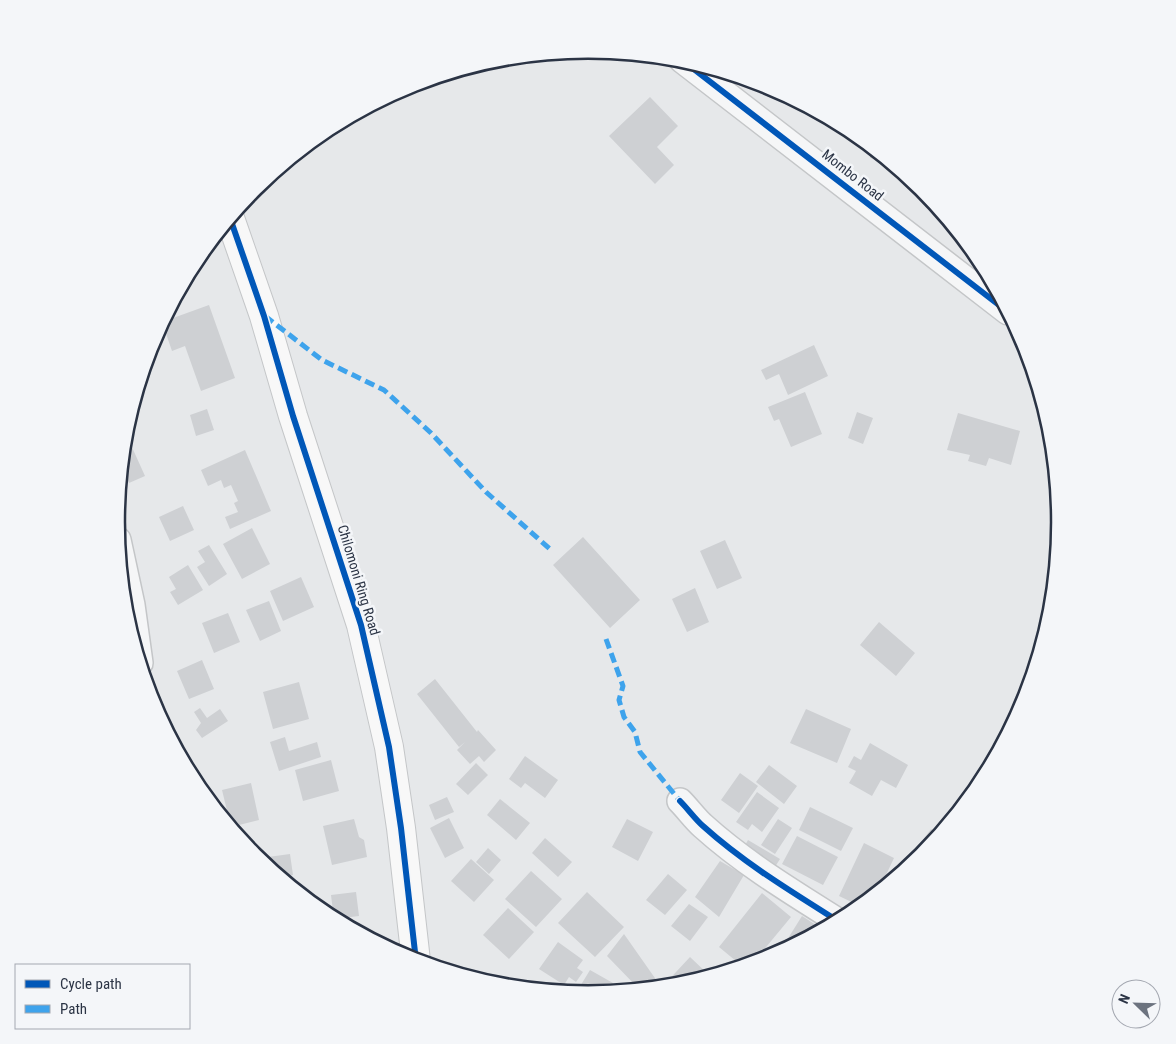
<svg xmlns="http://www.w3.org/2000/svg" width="1176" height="1044" font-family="'Roboto Condensed',sans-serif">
<rect width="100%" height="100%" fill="#e6e8ea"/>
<path fill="#ced0d3" d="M 650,97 L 678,126 L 657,147 L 674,165 L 655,184 L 609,136 Z
M 872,147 L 889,161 L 890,162 L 870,158 Z
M 209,305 L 235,378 L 201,391 L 185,346 L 172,351 L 162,322 Z
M 814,345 L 828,376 L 788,395 L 779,374 L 766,380 L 761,370 Z
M 805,392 L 822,434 L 791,447 L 779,419 L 774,421 L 768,407 Z
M 207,409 L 214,430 L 196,436 L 190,415 Z
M 857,412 L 873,418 L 863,444 L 848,438 Z
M 958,413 L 1020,431 L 1011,465 L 989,458 L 986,466 L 968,461 L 970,455 L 947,450 Z
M 126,434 L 145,476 L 129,483 L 121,466 Z
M 245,450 L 271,511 L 230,529 L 225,517 L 238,512 L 234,503 L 238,501 L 231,485 L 224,488 L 221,480 L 208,486 L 201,470 Z
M 183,506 L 194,530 L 170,541 L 159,517 Z
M 252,528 L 270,564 L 242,579 L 223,544 Z
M 583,537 L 640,600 L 610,628 L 553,565 Z
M 725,540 L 742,578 L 717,589 L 700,551 Z
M 209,545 L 227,574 L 209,586 L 197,567 L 205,562 L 198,551 Z
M 188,565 L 203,590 L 178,605 L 170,592 L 176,589 L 169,577 Z
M 301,577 L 314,607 L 283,621 L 270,591 Z
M 695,588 L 709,622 L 687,632 L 672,599 Z
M 269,601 L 281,631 L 260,641 L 246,610 Z
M 228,613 L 240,642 L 214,653 L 202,623 Z
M 879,622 L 915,653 L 896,676 L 860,645 Z
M 202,660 L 214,689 L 189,699 L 177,671 Z
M 435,679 L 477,732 L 478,730 L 496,750 L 484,762 L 479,756 L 470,764 L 457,750 L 465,742 L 459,747 L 417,694 Z
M 299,682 L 309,719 L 273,729 L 263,692 Z
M 1022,685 L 1029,688 L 1024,703 L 1013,724 L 1007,722 Z
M 200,708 L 207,718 L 220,709 L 228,721 L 202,738 L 196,730 L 201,723 L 194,712 Z
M 806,709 L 851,729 L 837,763 L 790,743 Z
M 285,737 L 289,751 L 317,742 L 321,757 L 279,771 L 270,742 Z
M 870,743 L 908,765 L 896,788 L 881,780 L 872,796 L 849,783 L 856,771 L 848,767 L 854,756 L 861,760 Z
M 525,756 L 558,780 L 545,798 L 525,783 L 521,788 L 509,779 Z
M 331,760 L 339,791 L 303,801 L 295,770 Z
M 476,763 L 488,775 L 468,795 L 456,784 Z
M 769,765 L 797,786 L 784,804 L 756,782 Z
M 740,773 L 758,786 L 739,813 L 721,800 Z
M 251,783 L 259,820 L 231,827 L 222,790 Z
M 757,792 L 779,808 L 762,832 L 752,824 L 748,830 L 736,822 Z
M 447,797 L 454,812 L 435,820 L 429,805 Z
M 500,799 L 530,823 L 516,840 L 487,815 Z
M 810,807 L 853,828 L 841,851 L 799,830 Z
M 449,818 L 464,848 L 445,858 L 430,828 Z
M 354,819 L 359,837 L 364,840 L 367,857 L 332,865 L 323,826 Z
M 627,819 L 653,832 L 638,861 L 612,847 Z
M 778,819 L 792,828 L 775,854 L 761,845 Z
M 931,829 L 939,835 L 927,849 L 920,844 Z
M 797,836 L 838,857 L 823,885 L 782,864 Z
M 545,838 L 572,862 L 558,877 L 532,853 Z
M 748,840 L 780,859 L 773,870 L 742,851 Z
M 864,843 L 894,858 L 878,892 L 860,906 L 839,896 Z
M 488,848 L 501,860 L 489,874 L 476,862 Z
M 290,854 L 293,875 L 280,877 L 270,869 L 268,857 Z
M 471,859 L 494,880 L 474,902 L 451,881 Z
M 903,860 L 912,864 L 895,877 Z
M 720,861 L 744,875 L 719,917 L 695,897 Z
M 531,871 L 562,899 L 536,927 L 505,899 Z
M 668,874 L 687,890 L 665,915 L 646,900 Z
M 356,892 L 359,916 L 334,919 L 331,895 Z
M 587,892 L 624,927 L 595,957 L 558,923 Z
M 762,893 L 791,917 L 753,963 L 742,966 L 719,947 Z
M 689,904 L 708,917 L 690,941 L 671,926 Z
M 508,908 L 534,932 L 509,959 L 483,935 Z
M 802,916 L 822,929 L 794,945 L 787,940 Z
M 624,934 L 657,981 L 648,988 L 639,989 L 607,956 Z
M 558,942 L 583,960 L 577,968 L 583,972 L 576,982 L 569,977 L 564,985 L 539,969 Z
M 690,957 L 710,976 L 680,985 L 662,987 Z
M 590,970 L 613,983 L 608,992 L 588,994 L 576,993 Z"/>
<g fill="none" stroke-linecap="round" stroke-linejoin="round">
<defs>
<path id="street" d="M 682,60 L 1008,312
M 118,540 L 132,605 L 140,663
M 680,801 C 688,809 695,819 703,826 C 744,863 792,892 838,921"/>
<path id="secondary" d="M 230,218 L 264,316 L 293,416 L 361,625 L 389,747 L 401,828 L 416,961"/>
</defs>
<use href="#street" stroke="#c4c6c8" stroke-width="28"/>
<use href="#secondary" stroke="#c4c6c8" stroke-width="30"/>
<use href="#street" stroke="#f5f6f7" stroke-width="25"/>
<use href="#secondary" stroke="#f8f8f8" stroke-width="28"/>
<path stroke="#3ea3ec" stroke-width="5" stroke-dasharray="10 5" stroke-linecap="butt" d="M 265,316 L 322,360 L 384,390 L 431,433 L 486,492 L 551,550
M 606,639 L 623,686 L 619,700 L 624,717 L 635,732 L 640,752 L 680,801"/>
<defs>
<path id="cycleway" d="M 682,60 L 1008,312
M 230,218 L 264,316 L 293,416 L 361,625 L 389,747 L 401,828 L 416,961
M 680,801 C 688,809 695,819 703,826 C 744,863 792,892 838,921"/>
</defs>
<use href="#cycleway" stroke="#f4f6f9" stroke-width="9"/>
<use href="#cycleway" stroke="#0057b8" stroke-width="6"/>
</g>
<g text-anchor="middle" stroke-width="5" stroke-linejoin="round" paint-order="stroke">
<g font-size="14" fill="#2b3445" stroke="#f4f6f9">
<text transform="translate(853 175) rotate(38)" y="5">Mombo Road</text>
<text transform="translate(359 580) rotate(73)" y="5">Chilomoni Ring Road</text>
</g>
</g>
<path d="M0 0H1176V1044H0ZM125 522a463 463 0 1 1 926 0a463 463 0 1 1-926 0Z" fill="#f4f6f9" fill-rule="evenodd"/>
<path fill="none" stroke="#2b3445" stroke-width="2.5" d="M125 522a463 463 0 1 1 926 0a463 463 0 1 1-926 0Z"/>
<rect x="15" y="964" width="175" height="65" fill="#f4f6f9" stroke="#a4a8b1"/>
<rect x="25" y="980" width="25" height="8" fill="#0057b8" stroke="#a4a8b1"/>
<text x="60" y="989" font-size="15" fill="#2b3445">Cycle path</text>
<rect x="25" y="1005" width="25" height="8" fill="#3ea3ec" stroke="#a4a8b1"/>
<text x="60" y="1014" font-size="15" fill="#2b3445">Path</text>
<g transform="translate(1136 1004) rotate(293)"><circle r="24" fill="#f4f6f9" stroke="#a4a8b1"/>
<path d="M0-4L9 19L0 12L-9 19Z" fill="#6c737f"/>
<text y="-8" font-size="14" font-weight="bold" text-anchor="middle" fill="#2b3445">N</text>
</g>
</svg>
